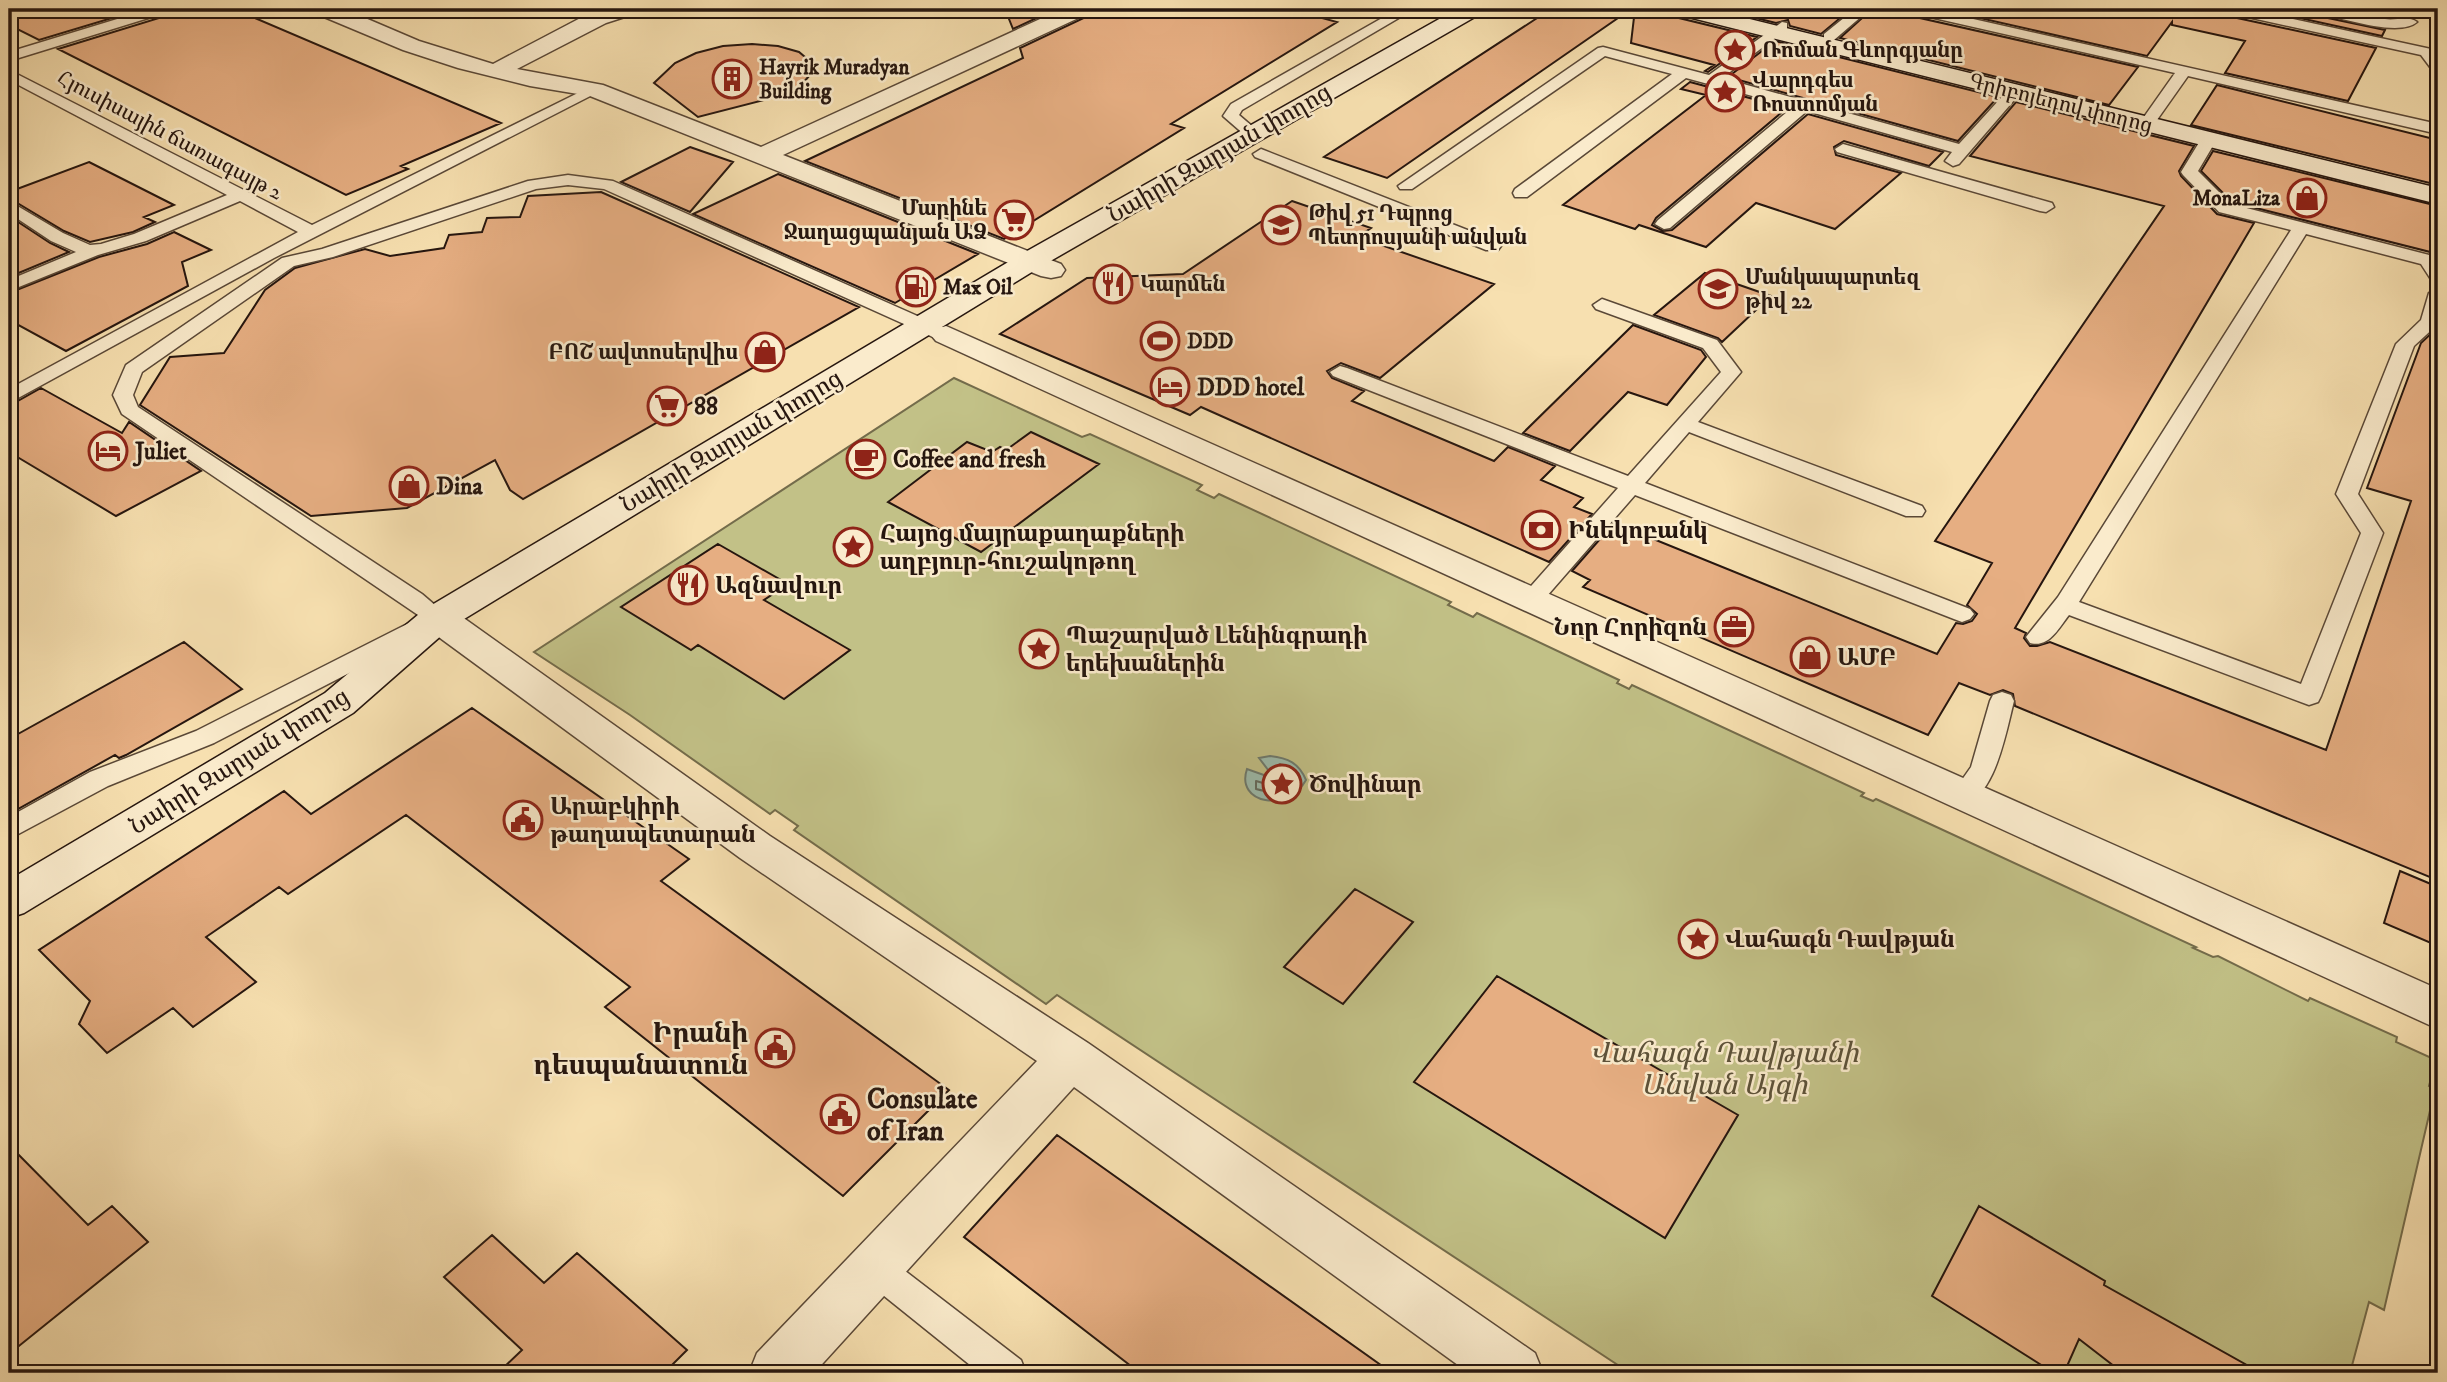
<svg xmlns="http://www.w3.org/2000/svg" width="2447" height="1382" font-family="'IM FELL DW Pica','Noto Serif Armenian',serif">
<rect width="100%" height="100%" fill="#f7e0b0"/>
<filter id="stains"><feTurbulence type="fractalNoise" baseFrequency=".00286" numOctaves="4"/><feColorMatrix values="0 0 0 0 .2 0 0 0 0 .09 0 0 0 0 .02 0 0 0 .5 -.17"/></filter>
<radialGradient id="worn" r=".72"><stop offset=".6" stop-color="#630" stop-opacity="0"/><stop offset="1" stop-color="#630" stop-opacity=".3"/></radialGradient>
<path fill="#c2c187" stroke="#746c4b" stroke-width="2" d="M 954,378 L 1082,437 L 1090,434 L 1202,485 L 1197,490 L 1214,498 L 1219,494 L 1451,602 L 1448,605 L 1473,617 L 1477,613 L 1619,680 L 1617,683 L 1629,689 L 1632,685 L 1864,793 L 1861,796 L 1873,801 L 1876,799 L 2196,947 L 2193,948 L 2213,957 L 2218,956 L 2308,1001 L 2310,998 L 2397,1037 L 2396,1042 L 2436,1060 L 2429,1086 L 2435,1089 L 2384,1310 L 2369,1302 L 2350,1373 L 1630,1373 L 1057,995 L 1046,1004 L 794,830 L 798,826 L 775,810 L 770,814 L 630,715 L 534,652 Z"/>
<path fill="#9dbdae" stroke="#6d7a6e" stroke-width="2" d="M 1270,756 C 1288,758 1299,763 1306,780 C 1288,813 1235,804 1247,769 L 1275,779 L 1259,758 Z"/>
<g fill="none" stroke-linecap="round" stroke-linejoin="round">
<path stroke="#626a5e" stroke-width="2" d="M 1280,764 L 1296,774 L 1298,780 C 1284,795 1275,794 1256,789 L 1256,781 L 1270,785 L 1277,782 L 1279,776 L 1276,767 Z"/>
</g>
<path fill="#e6ae82" stroke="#26160f" stroke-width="2" d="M 9,9 L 142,9 L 39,40 L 9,25 Z
M 173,9 L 234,9 L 501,123 L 401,166 L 408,169 L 346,195 L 58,49 L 169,15 Z
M 1005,9 L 1056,9 L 1013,29 Z
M 1093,9 L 1289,9 L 1337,22 L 1171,124 L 1184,128 L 1004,239 L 805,161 L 1023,58 L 1020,48 L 1088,16 Z
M 1551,9 L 1631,9 L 1387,178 L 1324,157 Z
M 1635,9 L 1670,9 L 1675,17 L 1757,37 L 1708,72 L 1705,71 L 1714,65 L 1631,43 Z
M 1719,9 L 1851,9 L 1821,34 L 1790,26 L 1788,20 L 1776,23 Z
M 1872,9 L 1903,9 L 1911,16 L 2138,67 L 2109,105 L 1840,38 Z
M 1940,9 L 2220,9 L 2228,16 L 2376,48 L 2348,101 L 2225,73 L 2245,41 L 2172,25 L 2172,22 L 2147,56 Z
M 2258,9 L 2310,9 L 2314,15 L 2385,30 L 2382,36 Z
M 2343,9 L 2396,9 L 2392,17 L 2389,17 Z
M 1775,41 L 1998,97 L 1958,141 L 1728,77 Z
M 752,44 L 778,46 L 799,52 L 817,67 L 795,92 L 698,117 L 654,83 L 675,63 L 696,53 L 723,46 Z
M 1690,82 L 1787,108 L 1656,218 L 1652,225 L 1663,231 L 1672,230 L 1808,114 L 1943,152 L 1929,166 L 1844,141 L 1834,147 L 1836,155 L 1901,173 L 1835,229 L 1756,203 L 1706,247 L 1639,225 L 1635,229 L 1563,205 L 1706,95 L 1681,89 Z
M 2217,85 L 2438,140 L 2438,185 L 2191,125 Z
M 2016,102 L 2194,146 L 2179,171 L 2181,176 L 2217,214 L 2254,223 L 2015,628 L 2026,633 L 2024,638 L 2030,646 L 2037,646 L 2050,642 L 2326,750 L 2411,501 L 2367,488 L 2421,343 L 2438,327 L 2438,853 L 2432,878 L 2015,706 L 2013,694 L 2003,690 L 1990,695 L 1959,683 L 1928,735 L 1583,587 L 1590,580 L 1572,571 L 1614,523 L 1937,654 L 1956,623 L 1963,624 L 1972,621 L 1977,614 L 1967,605 L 1992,563 L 1935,541 L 2164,206 L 1970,156 Z
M 690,147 L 733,162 L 690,212 L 621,182 Z
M 2213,151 L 2438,206 L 2438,259 L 2434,253 L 2232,202 L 2201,171 Z
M 89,162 L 174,205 L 144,217 L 155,222 L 133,232 L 90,242 L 64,231 L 9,198 L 9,192 Z
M 778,174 L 978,254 L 895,303 L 693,214 Z
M 601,192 L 859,307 L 523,499 L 510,490 L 495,460 L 407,508 L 311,516 L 140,405 L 170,357 L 224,353 L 265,290 L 295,268 L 365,249 L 390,256 L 444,248 L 449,235 L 482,232 L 487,218 L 520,217 L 528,196 Z
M 1292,201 L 1371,228 L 1358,237 L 1494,284 L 1380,378 L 1341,363 L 1327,371 L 1332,378 L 1364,391 L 1352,401 L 1494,461 L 1508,447 L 1555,466 L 1541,480 L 1583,498 L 1574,507 L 1592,514 L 1549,562 L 1201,407 L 1190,415 L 1000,334 L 1087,278 L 1183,274 Z
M 9,216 L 50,243 L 69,252 L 9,277 Z
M 174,232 L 211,250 L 182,262 L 188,286 L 66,351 L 9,320 L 9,293 L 99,257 L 147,244 Z
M 1705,273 L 1771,296 L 1722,342 L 1718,338 L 1654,315 Z
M 1633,325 L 1701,350 L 1706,357 L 1667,405 L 1628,392 L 1570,451 L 1523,433 Z
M 41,388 L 122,433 L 129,422 L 201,471 L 116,516 L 9,452 L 9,406 Z
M 1031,432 L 1099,464 L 981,552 L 888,502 L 967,442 L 992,452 L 1000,447 L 1006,450 Z
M 718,544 L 788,584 L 764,600 L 850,650 L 784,699 L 698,645 L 691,650 L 621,607 Z
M 184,642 L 242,689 L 126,755 L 119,758 L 115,755 L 9,814 L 9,739 Z
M 472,708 L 689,859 L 661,881 L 949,1090 L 843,1196 L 605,1007 L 630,987 L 406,815 L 288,894 L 279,887 L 206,937 L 256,982 L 193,1027 L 173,1008 L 107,1053 L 79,1024 L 90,1001 L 39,950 L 284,791 L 311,814 Z
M 2400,871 L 2438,887 L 2438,946 L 2384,923 Z
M 1355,889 L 1413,922 L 1343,1004 L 1284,967 Z
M 1497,976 L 1738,1115 L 1665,1238 L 1414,1082 Z
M 1057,1135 L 1392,1373 L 1140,1373 L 964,1237 Z
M 9,1145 L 88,1225 L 112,1206 L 148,1242 L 9,1354 Z
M 1979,1206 L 2105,1281 L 2104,1285 L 2261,1373 L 2123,1373 L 2079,1339 L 2064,1373 L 2054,1373 L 1932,1296 Z
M 492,1235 L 544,1283 L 577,1253 L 687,1350 L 664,1373 L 498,1373 L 522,1350 L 444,1277 Z"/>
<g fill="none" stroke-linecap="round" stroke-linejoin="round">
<defs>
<path id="lane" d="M 150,9 L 170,9 L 168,12 L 9,61 L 9,52 Z
M 1398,9 L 1414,9 L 1242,110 L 1239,115 L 1260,133 L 1258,136 L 1246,136 L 1223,116 L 1231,104 Z
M 1855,9 L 1870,9 L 1834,40 L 1824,40 L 1824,34 Z
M 1905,9 L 1929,9 L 2438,124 L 2438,134 L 2188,76 L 2152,127 L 2147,129 L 2139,124 L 2175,73 L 1912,13 Z
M 2222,9 L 2247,9 L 2431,49 L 2438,58 L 2438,72 L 2433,71 L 2421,55 L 2229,13 Z
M 2313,9 C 2338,8 2360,16 2385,19 C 2396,21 2408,15 2417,22 C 2399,38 2338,17 2315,12 Z
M 1782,22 L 1787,23 L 1787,29 L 1722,78 L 1959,144 L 2010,88 L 2015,87 L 2022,91 L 1959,164 L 1953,166 L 1945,161 L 1952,152 L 1807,111 L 1670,228 L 1664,229 L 1655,224 L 1658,220 L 1793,107 L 1686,78 L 1527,197 L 1515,197 L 1513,193 L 1515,189 L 1672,74 L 1605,56 L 1412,189 L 1400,189 L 1398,186 L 1598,48 L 1603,47 L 1709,75 Z
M 9,70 L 312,225 L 590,87 L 600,87 L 602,90 L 274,258 L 9,403 L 9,389 L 298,232 L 240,201 L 146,241 L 98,255 L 9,291 L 9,280 L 76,252 L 51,241 L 9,213 L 9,201 L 63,233 L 90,245 L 101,244 L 134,234 L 227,195 L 9,80 Z
M 2209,134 L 2217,139 L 2198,171 L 2231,204 L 2433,256 L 2438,264 L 2438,282 L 2432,281 L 2421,264 L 2306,234 L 2079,602 L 2301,684 L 2361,533 L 2336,494 L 2396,344 L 2421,320 L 2429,293 L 2438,288 L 2438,324 L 2414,346 L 2358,494 L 2383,533 L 2321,696 L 2318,702 L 2309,705 L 2069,615 C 2058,629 2049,648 2030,643 L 2026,637 L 2058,597 L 2291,230 L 2219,212 L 2183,175 L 2181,172 L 2203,136 Z
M 1843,144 L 2052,203 L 2054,207 L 2046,212 L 2040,211 L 1837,152 L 1835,149 Z
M 1261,149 L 1498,242 L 1501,246 L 1498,250 L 1486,250 L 1255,157 L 1253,154 Z
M 568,175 L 613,181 L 949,330 L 951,334 L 942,340 L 935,338 L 604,189 L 568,185 L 536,189 L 333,257 L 294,266 L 142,372 L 133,395 L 138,407 L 422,594 L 450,618 L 446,623 L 214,743 L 108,786 L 9,839 L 9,817 L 90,772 L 196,731 L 421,617 L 122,414 L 113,395 L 126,365 L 282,258 L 322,249 L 528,181 Z
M 1602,299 L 1717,340 L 1741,372 L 1698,422 L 1922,506 L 1925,511 L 1922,516 L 1906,516 L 1689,432 L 1645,483 L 1970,609 L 1974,614 L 1970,619 L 1962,622 L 1954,619 L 1635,495 L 1540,604 L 1532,607 L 1524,604 L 1520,599 L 1524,594 L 1618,488 L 1333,376 L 1330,372 L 1340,366 L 1347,368 L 1628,476 L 1721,372 L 1703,348 L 1596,309 L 1593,305 Z
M 2002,692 L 2011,695 L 2014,701 C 2007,727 1993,812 1956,801 L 1952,794 L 1971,767 L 1990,701 L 1993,695 Z
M 875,1252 L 887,1257 L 1021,1360 L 1026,1373 L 980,1373 L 863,1279 L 858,1268 L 863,1257 Z"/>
<path id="street" d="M 314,9 L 344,9 L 419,41 L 493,64 L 590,13 L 605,9 L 637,9 L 634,14 L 606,23 L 517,69 L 603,85 L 761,147 L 1062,9 L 1090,9 L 1087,14 L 783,155 L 1061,264 L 1065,270 L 1061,276 L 1051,278 L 1041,276 L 590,96 L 530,86 L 458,68 L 403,50 L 317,14 Z
M 946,326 L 2438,989 L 2438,1029 L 936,341 L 931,335 L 936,329 Z
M 438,606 L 451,609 L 770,836 L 1088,1043 L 1535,1353 L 1543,1373 L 1469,1373 L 1074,1087 L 814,1373 L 749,1373 L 757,1353 L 1037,1061 L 740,858 L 425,627 L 420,618 L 425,609 Z"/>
<path id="secondary" d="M 1457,9 L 1483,9 L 1480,14 L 1040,267 L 451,627 L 353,713 L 24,913 L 9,918 L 9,880 L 325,693 L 425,609 L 1020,255 Z
M 1673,9 L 1709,9 L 2438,188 L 2438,204 L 1676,14 Z"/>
</defs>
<use href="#lane" stroke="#5a4837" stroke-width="3"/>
<use href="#street" stroke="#5a4837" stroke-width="3"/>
<use href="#secondary" stroke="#26160f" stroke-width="3"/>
<use href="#lane" fill="#faebcc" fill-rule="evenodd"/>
<use href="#street" fill="#faebcc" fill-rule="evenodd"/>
<use href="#secondary" fill="#faebcc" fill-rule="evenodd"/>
</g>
<defs>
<symbol id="sight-ring" viewBox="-11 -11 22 22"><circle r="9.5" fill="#faebcc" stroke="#8f2418" stroke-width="1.5"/><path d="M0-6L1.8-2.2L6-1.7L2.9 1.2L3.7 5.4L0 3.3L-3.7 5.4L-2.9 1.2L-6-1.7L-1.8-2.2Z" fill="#8f2418"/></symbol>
<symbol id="building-ring" viewBox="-11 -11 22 22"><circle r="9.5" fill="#faebcc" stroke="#8f2418" stroke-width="1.5"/><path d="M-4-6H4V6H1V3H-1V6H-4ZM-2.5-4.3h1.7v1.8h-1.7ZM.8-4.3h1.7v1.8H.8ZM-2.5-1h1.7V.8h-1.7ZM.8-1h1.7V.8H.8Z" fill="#8f2418"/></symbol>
<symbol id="shop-ring" viewBox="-11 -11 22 22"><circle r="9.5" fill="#faebcc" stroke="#8f2418" stroke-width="1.5"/><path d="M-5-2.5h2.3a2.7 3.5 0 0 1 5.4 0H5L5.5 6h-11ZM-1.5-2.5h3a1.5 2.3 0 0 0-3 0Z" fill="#8f2418"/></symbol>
<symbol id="supermarket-ring" viewBox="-11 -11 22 22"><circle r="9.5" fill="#faebcc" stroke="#8f2418" stroke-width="1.5"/><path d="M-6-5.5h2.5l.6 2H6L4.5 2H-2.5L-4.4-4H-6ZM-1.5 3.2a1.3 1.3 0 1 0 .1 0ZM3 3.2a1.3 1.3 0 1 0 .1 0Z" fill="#8f2418"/></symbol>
<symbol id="school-ring" viewBox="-11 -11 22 22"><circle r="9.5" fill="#faebcc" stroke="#8f2418" stroke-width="1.5"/><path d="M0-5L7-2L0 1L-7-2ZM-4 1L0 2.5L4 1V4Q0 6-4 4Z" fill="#8f2418"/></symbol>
<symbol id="restaurant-ring" viewBox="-11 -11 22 22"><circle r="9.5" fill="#faebcc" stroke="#8f2418" stroke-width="1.5"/><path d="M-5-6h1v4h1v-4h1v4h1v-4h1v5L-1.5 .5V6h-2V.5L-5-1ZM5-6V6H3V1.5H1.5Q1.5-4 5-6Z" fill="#8f2418"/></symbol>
<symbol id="fuel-ring" viewBox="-11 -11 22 22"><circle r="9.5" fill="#faebcc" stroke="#8f2418" stroke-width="1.5"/><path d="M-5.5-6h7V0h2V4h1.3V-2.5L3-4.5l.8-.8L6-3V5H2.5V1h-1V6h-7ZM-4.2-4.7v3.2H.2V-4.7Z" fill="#8f2418"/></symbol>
<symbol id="stadium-ring" viewBox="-11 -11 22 22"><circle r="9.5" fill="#faebcc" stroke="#8f2418" stroke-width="1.5"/><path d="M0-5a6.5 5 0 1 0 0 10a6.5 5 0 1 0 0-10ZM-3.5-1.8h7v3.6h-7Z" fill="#8f2418"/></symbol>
<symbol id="hotel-ring" viewBox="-11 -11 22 22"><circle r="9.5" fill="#faebcc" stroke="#8f2418" stroke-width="1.5"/><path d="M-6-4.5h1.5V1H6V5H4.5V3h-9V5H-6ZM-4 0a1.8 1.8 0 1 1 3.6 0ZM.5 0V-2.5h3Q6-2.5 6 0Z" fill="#8f2418"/></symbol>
<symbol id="cafe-ring" viewBox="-11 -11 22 22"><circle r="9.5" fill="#faebcc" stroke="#8f2418" stroke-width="1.5"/><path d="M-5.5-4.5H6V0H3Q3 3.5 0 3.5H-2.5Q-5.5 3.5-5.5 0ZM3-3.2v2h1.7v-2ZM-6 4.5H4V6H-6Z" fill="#8f2418"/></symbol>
<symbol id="bank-ring" viewBox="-11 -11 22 22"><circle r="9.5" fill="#faebcc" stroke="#8f2418" stroke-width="1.5"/><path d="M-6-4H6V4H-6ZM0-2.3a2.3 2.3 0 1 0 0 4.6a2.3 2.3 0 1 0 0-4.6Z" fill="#8f2418"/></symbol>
<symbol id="office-ring" viewBox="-11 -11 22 22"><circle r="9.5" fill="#faebcc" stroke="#8f2418" stroke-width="1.5"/><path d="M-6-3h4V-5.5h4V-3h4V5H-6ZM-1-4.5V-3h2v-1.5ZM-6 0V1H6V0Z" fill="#8f2418"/></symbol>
<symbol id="civic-ring" viewBox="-11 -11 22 22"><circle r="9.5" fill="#faebcc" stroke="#8f2418" stroke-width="1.5"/><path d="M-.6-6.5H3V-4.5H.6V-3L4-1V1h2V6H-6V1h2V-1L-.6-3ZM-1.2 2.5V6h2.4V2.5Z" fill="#8f2418"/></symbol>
</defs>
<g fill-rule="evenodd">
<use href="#sight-ring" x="1713" y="28" width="44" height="44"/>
<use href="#building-ring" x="710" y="57" width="44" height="44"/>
<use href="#sight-ring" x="1703" y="70" width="44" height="44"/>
<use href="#shop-ring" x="2285" y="176" width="44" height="44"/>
<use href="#supermarket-ring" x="992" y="198" width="44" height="44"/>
<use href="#school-ring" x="1259" y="203" width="44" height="44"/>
<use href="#restaurant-ring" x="1091" y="262" width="44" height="44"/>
<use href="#fuel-ring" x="894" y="265" width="44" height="44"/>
<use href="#school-ring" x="1696" y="267" width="44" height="44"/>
<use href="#stadium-ring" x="1138" y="319" width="44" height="44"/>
<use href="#shop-ring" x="743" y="330" width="44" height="44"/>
<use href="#hotel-ring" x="1148" y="365" width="44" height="44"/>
<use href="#supermarket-ring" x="645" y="384" width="44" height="44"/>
<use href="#hotel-ring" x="86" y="429" width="44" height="44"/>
<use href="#cafe-ring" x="844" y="437" width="44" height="44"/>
<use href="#shop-ring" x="387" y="464" width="44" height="44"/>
<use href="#bank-ring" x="1519" y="508" width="44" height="44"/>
<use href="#sight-ring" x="831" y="525" width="44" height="44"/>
<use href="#restaurant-ring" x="666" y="563" width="44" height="44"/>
<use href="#office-ring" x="1712" y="605" width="44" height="44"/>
<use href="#sight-ring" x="1017" y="627" width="44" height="44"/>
<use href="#shop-ring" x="1788" y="635" width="44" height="44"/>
<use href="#sight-ring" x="1260" y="762" width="44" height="44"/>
<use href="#civic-ring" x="501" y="798" width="44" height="44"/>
<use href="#sight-ring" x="1676" y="917" width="44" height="44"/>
<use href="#civic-ring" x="753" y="1026" width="44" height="44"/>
<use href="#civic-ring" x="818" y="1092" width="44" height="44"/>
</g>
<g text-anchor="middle" stroke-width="5" stroke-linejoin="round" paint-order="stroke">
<g font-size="21" font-weight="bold" fill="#26160f" stroke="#faebcc" text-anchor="start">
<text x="1762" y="57">Ռոման Գևորգյանը</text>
<text x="759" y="74">Hayrik Muradyan<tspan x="759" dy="24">Building</tspan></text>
<text x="1752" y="87">Վարդգես<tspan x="1752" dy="24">Ռոստոմյան</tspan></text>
<text x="2280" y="205" text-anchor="end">MonaLiza</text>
<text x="987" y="215" text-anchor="end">Մարինե<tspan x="987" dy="24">Ջաղացպանյան ԱՁ</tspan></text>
<text x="1308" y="220">Թիվ 51 Դպրոց<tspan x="1308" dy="24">Պետրոսյանի անվան</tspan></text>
<text x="1745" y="284">Մանկապարտեզ<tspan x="1745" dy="24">թիվ 22</tspan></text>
<text x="1140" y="291">Կարմեն</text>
<text x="943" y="294">Max Oil</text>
<text x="1187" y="348">DDD</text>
<text x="738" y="359" text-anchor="end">ԲՈՇ ավտոսերվիս</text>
</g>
<g font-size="21" fill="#26160f" stroke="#faebcc">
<text transform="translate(2061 103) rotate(14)" y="7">Գրիբոյեդով փողոց</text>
<text transform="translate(170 135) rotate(28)" y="7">Հյուսիսային ճառագայթ 2</text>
</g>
<g font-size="24" fill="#26160f" stroke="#faebcc">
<text transform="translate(1219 153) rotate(-30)" y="8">Նաիրի Զարյան փողոց</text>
<text transform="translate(731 441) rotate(-31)" y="8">Նաիրի Զարյան փողոց</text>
<text transform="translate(239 761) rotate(-32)" y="8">Նաիրի Զարյան փողոց</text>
</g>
<g font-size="24" font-weight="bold" fill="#26160f" stroke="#faebcc" text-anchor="start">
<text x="1197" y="395">DDD hotel</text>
<text x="694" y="414">88</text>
<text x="135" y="459">Juliet</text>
<text x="893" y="467">Coffee and fresh</text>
<text x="436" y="494">Dina</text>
<text x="1568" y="538">Ինեկոբանկ</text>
<text x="880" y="541">Հայոց մայրաքաղաքների<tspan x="880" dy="28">աղբյուր-հուշակոթող</tspan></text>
<text x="715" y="593">Ազնավուր</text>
<text x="1707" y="635" text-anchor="end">Նոր Հորիզոն</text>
<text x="1066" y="643">Պաշարված Լենինգրադի<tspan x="1066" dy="28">երեխաներին</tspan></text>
<text x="1837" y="665">ԱՄԲ</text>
<text x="1309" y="792">Ծովինար</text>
<text x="550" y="814">Արաբկիրի<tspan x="550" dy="28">թաղապետարան</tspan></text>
<text x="1725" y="947">Վահագն Դավթյան</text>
</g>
<g font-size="28" font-weight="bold" fill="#26160f" stroke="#faebcc" text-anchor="end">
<text x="748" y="1042">Իրանի<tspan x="748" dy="32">դեսպանատուն</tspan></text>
<text x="867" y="1108" text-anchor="start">Consulate<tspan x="867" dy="32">of Iran</tspan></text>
</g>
<g font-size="28" font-style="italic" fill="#5d5239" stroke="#faebcc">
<text x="1724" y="1062">Վահագն Դավթյանի<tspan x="1724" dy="32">Անվան Այգի</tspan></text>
</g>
</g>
<rect width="2447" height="1382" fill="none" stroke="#f7e0b0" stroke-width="35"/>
<rect x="10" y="10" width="2426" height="1361" fill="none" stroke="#26160f" stroke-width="3.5"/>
<rect x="18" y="18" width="2412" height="1347" fill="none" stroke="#26160f" stroke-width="2"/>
<rect width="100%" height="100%" filter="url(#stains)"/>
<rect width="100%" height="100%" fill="url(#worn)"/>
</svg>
